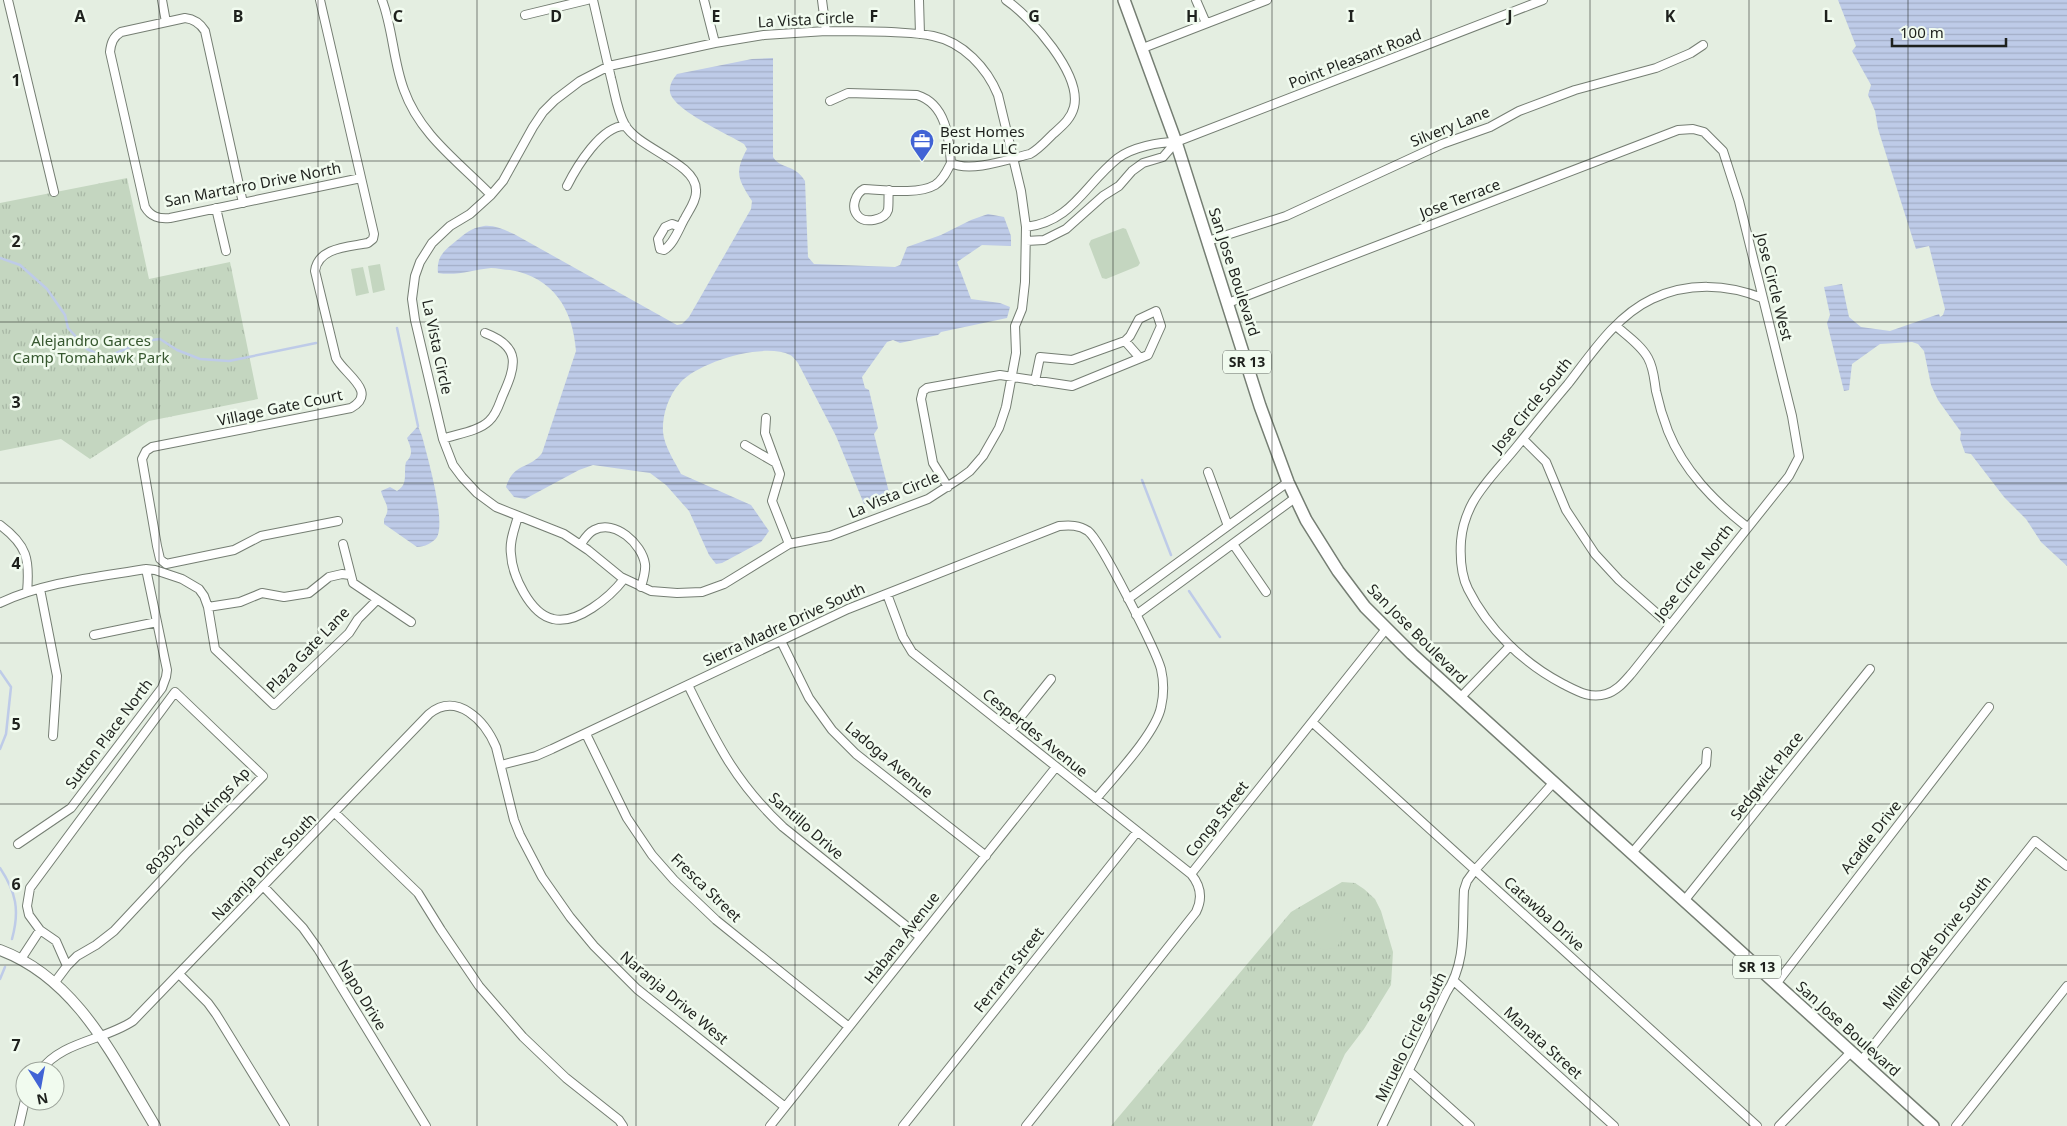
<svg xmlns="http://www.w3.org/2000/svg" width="2067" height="1126" font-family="'Noto Sans',sans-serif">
<defs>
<pattern id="grass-tufts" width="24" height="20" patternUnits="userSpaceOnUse" patternTransform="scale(1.25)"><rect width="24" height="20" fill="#c4d6c0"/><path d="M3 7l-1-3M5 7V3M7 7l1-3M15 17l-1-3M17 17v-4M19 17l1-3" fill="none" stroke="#a8b7a5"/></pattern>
<pattern id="water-rules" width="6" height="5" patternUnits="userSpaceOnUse" patternTransform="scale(1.25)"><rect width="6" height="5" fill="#becbe8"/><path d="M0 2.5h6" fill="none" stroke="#a3aec7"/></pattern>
</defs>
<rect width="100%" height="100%" fill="#e4eee1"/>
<path fill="url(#grass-tufts)" d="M 127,178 L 149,279 L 230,262 L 258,399 L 149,421 L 90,459 L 61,439 L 0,451 L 0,203 Z
M 1342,882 L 1355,883 L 1364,889 L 1375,899 L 1381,911 L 1393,952 L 1391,985 L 1364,1029 L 1345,1054 L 1312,1126 L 1111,1126 L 1291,912 Z"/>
<path fill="#c4d6c0" d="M 1123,228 L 1126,229 L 1140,263 L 1138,266 L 1106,279 L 1102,278 L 1089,244 L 1091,240 Z
M 380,264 L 385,290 L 373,293 L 368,266 Z
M 363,267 L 369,293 L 356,296 L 351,269 Z
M 1340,913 L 1344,918 L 1340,942 L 1336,948 L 1322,950 L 1312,941 L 1312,934 L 1334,914 Z"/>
<path fill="url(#water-rules)" d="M 1838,0 L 2067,0 L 2067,566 L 2041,542 L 2026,519 L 2004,497 L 1971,454 L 1965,453 L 1960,439 L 1961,432 L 1938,400 L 1931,385 L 1924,351 L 1918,344 L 1912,342 L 1880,344 L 1852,364 L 1849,390 L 1844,391 L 1827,323 L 1830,315 L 1824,287 L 1842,284 L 1849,317 L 1861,327 L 1890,331 L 1939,314 L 1940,317 L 1943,315 L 1945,309 L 1929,246 L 1916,249 L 1878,129 L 1875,111 L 1868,95 L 1871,85 L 1852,51 L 1856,46 Z
M 773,58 L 773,157 C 780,169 795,164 805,181 L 808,257 L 814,264 L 895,267 L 900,265 L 907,247 L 941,235 L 971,220 L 988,214 L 1004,217 L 1011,236 L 1011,246 L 982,245 L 957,262 L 971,299 L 1000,303 L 1010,307 L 1007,318 L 941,332 L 938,335 L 900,343 L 893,340 L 887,342 L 862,377 L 865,388 L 869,390 L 878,428 L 874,434 L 890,496 L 878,502 L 864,504 L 836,436 L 798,363 C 796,361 793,356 790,355 C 764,342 698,362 680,383 C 668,396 662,416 663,432 C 664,446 675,462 681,474 L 751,505 L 769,531 L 761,542 L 722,563 L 716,564 L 709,555 L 689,511 L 666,485 L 650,473 L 593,465 L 579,470 L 525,499 L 514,497 L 506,487 C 514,462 529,470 542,453 L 576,351 C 573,309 553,277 510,270 C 504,270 497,268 491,268 C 472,270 457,276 438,273 C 436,256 445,250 456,241 C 466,233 471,228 484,226 C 495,225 504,230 514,234 L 677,325 L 682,324 L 689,317 L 751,209 L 752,201 C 738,179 734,173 747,149 L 744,144 C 728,134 673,110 670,92 C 669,85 673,79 677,74 L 752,59 Z
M 418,426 L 422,436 C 427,455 446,521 437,537 C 433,543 424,547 417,547 L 384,524 L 384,519 C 392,507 384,503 381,491 L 390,487 L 397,491 C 409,484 403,473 406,462 C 414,454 411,448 407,438 Z"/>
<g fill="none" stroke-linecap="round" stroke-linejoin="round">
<path stroke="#becbe8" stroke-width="2.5" d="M 0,258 L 20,265 L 47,289 L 65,315 L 68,328 L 87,349 L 102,356 L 114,354 L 144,341 L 160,339 L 177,350 L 200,359 L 229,361 L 316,343
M 397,328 L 418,426
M 1142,480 L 1171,555
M 1189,591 L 1220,637
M 0,671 L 11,687 L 6,734 L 0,749
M 0,868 C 16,892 20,910 12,939
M 0,979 L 5,967"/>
<defs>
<path id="street" d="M 8,0 L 54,192
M 162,0 L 166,22
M 320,0 L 374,234 L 373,239 L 368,243 C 349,247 318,247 315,271 L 336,358 C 344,374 379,392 351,408 L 152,447 L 146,451 L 142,459 L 157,546 L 160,559 L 166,564 L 234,550 L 261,536 L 338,521
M 382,0 C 393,29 393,61 404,90 C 420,135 459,162 491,195
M 593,0 C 599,26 605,52 611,78 C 615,93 617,111 625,125 C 639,149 696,163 696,190 C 697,200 689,210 685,218 C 679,228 674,244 664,250 L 660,249 L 658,239 L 665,227 L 672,224 L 680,227
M 704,0 L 715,43
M 822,0 L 826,31
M 919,0 L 920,34
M 1196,0 L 1206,23
M 525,15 L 587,0
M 826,31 C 848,31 869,31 891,32 C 905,33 919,33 933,36 C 963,42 987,68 998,95 L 1021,191 L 1026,227 L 1025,282 L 1022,309 L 1015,326 L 1016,353 L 1006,407 L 999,428 L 983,456 L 970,471 L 959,479 L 928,499 L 830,536 L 789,544 L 724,584 L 702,592 L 677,593 L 651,591 L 621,577 L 588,550 L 564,534 L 496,507 L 477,493 L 462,477 L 453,465 L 443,439 L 415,320 L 412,299 L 415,276 L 420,262 L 432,243 L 450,226 L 470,214 L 491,195 L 503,181 L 533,127 L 543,112 L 555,100 L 580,81 L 609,66 L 715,43 L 764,35 Z
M 1143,48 L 1267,0
M 830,101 L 848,93 L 917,95 C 946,104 949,137 951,163
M 951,163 C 971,173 1009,159 1030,154 C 1039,149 1046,141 1053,134 C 1062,126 1071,119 1074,107 C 1082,74 1031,17 1006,0
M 567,186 C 576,168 602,124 626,126
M 889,190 C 888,196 889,204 888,210 C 885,220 865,224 858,216 C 850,207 856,193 864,189 C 884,190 918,195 935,185 C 943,180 947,171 951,163
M 243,203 L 205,31 C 200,23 194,19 185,18 L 121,32 C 113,37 111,43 110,52 L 145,207 C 151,217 159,219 170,218 L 361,178
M 216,208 L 226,251
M 1026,227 C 1072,222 1085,184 1118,158 C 1133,147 1159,142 1176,142 L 1543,0
M 1026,241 L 1044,240 L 1066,229 L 1103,196 L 1119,186 L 1132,171 L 1143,163 L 1163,157 L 1176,142
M 1208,241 L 1286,216 L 1442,144 L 1490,127 L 1519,111 L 1575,90 L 1656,68 L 1691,53 L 1703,45
M 1228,303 L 1678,130 L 1693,129 L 1704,132 L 1723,151 L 1739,201 L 1792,416 L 1799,457 L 1789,476 L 1632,673 C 1624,682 1617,691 1606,694 C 1590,699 1577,691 1563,684 C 1523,663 1488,629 1468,589 C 1461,575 1460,557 1461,541 C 1462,528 1467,513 1473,502 C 1485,481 1503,464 1518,445 C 1534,425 1551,404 1568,384 C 1592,353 1616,316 1652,299 C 1688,282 1727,284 1762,298
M 1616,326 C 1626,335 1641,345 1648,358 C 1654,369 1654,379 1656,391 C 1659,405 1663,418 1668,431 C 1684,471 1714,501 1747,527
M 1125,341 L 1140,358
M 766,418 L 765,433 L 780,474 L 772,501 L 789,544
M 443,439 C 457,434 479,431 489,421 C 496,415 499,405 502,397 C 516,366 522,347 485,333
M 1523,439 L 1546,462 L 1566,510 L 1595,554 L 1619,580 L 1670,625
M 745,445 L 776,463
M 1208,472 L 1228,526
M 948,487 L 933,463 L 921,399 L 923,391 L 927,388 L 1000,375 L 1072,386 L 1148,355 L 1161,326 L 1156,311 L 1139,319 L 1130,336 L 1125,341 L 1072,360 L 1040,357 L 1035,381
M 518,516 C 515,528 509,541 511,554 C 512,575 530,614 553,619 C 577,625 610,597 624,579
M 0,525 C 27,545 30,559 27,592
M 343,544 L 353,583 L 411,622
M 581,544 C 585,538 588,533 594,530 C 615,519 642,544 645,564 C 646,571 643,580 641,587
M 1233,544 L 1266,592
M 40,589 L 57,676 L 53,736
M 887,594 L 903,637 L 912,652 L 1191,874 C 1201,886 1203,898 1196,912 L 1026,1126
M 1128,599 L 1288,482
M 0,603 C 44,582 98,577 146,569 L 155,570 L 182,579 L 199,589 L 204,596 L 208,607 L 215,649 L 274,705 L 349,633 L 358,619 L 377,600
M 208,607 L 240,602 L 262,593 L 284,597 L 309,593 L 329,577 L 342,574 L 350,575
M 1136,615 L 1295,498
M 94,635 L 157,622
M 781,641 L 809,698 L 832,730 L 856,754 L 986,856
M 688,685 C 716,742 735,782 783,827 L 920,937
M 175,692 L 263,776 L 185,855 L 114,931 L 96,945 L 77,956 L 67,966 L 56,941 L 40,930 L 29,915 L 27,906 L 30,888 Z
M 1460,698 L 1510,646
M 1312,722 L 1757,1126
M 1010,730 L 1051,679
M 586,734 L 627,818 L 652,855 L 674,880 L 716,920 L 849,1027
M 501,765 L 536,756 L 552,749 L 848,609 L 1059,526 C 1070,525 1079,525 1088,531 C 1101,541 1156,651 1161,669 C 1164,682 1164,694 1161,707 C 1156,733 1114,777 1096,799
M 335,813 L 418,893 L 441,930 L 479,986 L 523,1037 L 566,1078 L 619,1120 L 623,1126
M 18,844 L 71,808 L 162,688 L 166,677 L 167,670 L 146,569
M 1632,853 L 1706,765 L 1707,752
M 1191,874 L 1386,629
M 264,887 L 303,928 L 318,949 L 426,1126
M 1684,901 L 1870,669
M 21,959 L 40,930
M 179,974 L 208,1003 L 216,1014 L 285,1126
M 1454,981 L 1614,1126
M 55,982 L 67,966
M 1776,984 L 1989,707
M 1861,1061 L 2035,841 L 2067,866
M 40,1071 C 62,1041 103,1041 133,1021 L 429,714 C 457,691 485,721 496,747 L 514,820 L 520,835 L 542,877 L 570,917 L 594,946 L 637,989 L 785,1107
M 1409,1071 L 1470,1126
M 19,1126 L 25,1100
M 770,1126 L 1056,767
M 903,1126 L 1137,832
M 1382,1126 L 1446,993 C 1467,962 1462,926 1464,890 L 1467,881 L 1475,870 L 1554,782
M 1779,1126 L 1851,1052
M 1956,1126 L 2067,986"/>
<path id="secondary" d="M 0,950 C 78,979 114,1059 155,1126"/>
<path id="primary" d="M 1124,0 L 1176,142 L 1260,406 L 1288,482 L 1306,520 L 1338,571 L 1365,607 L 1412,654 L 1933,1126"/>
</defs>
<use href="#street" stroke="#757e73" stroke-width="10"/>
<use href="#secondary" stroke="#757e73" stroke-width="12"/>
<use href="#primary" stroke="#757e73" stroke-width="14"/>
<use href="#street" stroke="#fff" stroke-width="8"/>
<use href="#secondary" stroke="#fff" stroke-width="10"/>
<use href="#primary" stroke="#fff" stroke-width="11"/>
</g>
<path fill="none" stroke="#1e211d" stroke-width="1" stroke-opacity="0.55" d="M 159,0 L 159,1126M 318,0 L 318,1126M 477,0 L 477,1126M 636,0 L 636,1126M 795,0 L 795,1126M 954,0 L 954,1126M 1113,0 L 1113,1126M 1272,0 L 1272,1126M 1431,0 L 1431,1126M 1590,0 L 1590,1126M 1749,0 L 1749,1126M 1908,0 L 1908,1126M 0,161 L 2067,161M 0,322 L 2067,322M 0,483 L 2067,483M 0,643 L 2067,643M 0,804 L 2067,804M 0,965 L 2067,965"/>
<defs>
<symbol id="office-pin" viewBox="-11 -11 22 30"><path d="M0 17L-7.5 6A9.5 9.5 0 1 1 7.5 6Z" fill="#4163d5" stroke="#f1fbef"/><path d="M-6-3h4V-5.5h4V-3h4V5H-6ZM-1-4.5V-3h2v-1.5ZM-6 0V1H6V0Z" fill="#fff"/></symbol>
</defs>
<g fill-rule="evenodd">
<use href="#office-pin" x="908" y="127" width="28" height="38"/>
</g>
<g text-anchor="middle" stroke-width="5" stroke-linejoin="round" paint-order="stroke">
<g fill="#f1fbef" stroke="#5d625c" stroke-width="1">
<rect x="1223" y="350.5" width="48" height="23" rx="4"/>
<rect x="1733" y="955.5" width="48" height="23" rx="4"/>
</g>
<g font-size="14" font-weight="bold" fill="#1e211d">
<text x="1247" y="367">SR 13</text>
<text x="1757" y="972">SR 13</text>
</g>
<g font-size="15" fill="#1e211d" stroke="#f1fbef">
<text transform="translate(806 20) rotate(-3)" y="5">La Vista Circle</text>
<text transform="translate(1355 59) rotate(-21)" y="5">Point Pleasant Road</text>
<text transform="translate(1450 127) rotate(-22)" y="5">Silvery Lane</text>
<text transform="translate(253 185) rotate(-11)" y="5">San Martarro Drive North</text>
<text transform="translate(1460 199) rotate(-21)" y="5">Jose Terrace</text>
<text transform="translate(1234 272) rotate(72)" y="5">San Jose Boulevard</text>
<text transform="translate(1774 287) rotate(76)" y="5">Jose Circle West</text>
<text transform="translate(437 347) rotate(78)" y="5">La Vista Circle</text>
<text transform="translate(1532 405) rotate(-51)" y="5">Jose Circle South</text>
<text transform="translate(280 408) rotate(-12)" y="5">Village Gate Court</text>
<text transform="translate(894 495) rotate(-23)" y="5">La Vista Circle</text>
<text transform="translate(1694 572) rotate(-52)" y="5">Jose Circle North</text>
<text transform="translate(784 625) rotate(-25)" y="5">Sierra Madre Drive South</text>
<text transform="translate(1417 634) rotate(45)" y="5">San Jose Boulevard</text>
<text transform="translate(308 650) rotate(-46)" y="5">Plaza Gate Lane</text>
<text transform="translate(1035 733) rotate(39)" y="5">Cesperdes Avenue</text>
<text transform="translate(109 734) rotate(-53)" y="5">Sutton Place North</text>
<text transform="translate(889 760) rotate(40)" y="5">Ladoga Avenue</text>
<text transform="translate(1767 776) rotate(-52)" y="5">Sedgwick Place</text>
<text transform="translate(1217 819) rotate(-52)" y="5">Conga Street</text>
<text transform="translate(198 821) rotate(-46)" y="5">8030-2 Old Kings Ap</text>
<text transform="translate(806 826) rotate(41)" y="5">Santillo Drive</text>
<text transform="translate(1871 837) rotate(-52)" y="5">Acadie Drive</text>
<text transform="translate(264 867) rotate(-46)" y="5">Naranja Drive South</text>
<text transform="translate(706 888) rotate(44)" y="5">Fresca Street</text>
<text transform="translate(1544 914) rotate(42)" y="5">Catawba Drive</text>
<text transform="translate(902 938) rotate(-52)" y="5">Habana Avenue</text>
<text transform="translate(1937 943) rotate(-52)" y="5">Miller Oaks Drive South</text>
<text transform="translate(1009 970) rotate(-52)" y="5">Ferrarra Street</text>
<text transform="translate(362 995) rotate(59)" y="5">Napo Drive</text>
<text transform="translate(674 998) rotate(40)" y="5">Naranja Drive West</text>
<text transform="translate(1848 1029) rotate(42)" y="5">San Jose Boulevard</text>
<text transform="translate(1411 1037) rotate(-64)" y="5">Miruelo Circle South</text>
<text transform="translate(1543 1043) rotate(42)" y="5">Manata Street</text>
</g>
<g font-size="15" fill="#1e211d" stroke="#f1fbef" text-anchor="start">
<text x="940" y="137">Best Homes<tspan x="940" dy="17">Florida LLC</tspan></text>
</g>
<g font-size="15" fill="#36572f" stroke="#f1fbef">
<text x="91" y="346">Alejandro Garces<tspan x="91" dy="17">Camp Tomahawk Park</tspan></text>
</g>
</g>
<g font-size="16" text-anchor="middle" font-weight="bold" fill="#1e211d" stroke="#f1fbef" stroke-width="5" stroke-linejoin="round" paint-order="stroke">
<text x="80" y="22">A</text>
<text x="238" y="22">B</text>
<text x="398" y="22">C</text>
<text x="556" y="22">D</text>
<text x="716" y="22">E</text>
<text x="874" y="22">F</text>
<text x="1034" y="22">G</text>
<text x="1192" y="22">H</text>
<text x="1351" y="22">I</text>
<text x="1510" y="22">J</text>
<text x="1670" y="22">K</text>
<text x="1828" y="22">L</text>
<text x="16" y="86">1</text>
<text x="16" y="247">2</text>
<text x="16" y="408">3</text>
<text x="16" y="569">4</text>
<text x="16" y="730">5</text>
<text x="16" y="890">6</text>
<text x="16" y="1051">7</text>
</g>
<g transform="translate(40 1086) rotate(169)"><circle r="24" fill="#f1fbef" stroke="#9da49b"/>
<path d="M0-4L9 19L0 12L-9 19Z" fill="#4163d5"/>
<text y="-8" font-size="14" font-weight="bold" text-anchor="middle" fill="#1e211d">N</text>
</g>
<path d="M1892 38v8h114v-8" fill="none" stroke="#1e211d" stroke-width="2.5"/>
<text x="1900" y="38" font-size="15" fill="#1e211d" stroke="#f1fbef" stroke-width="4" paint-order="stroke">100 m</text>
</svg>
